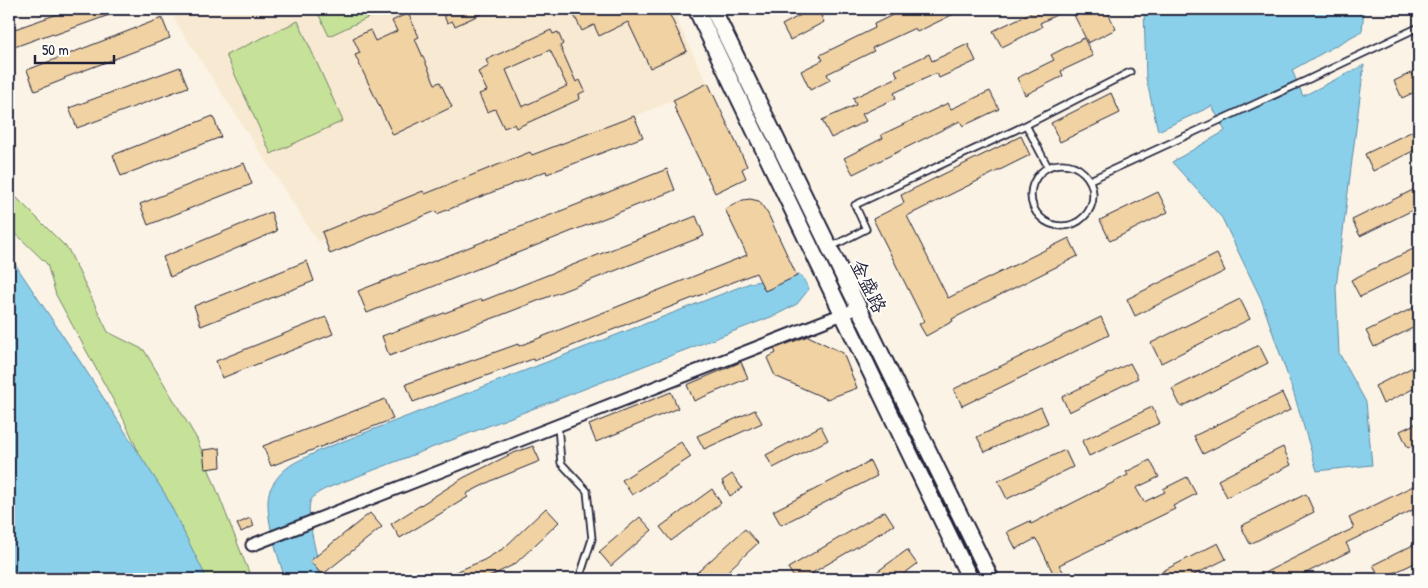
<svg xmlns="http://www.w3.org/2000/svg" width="1428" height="588" font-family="'Patrick Hand','LXGW WenKai TC',sans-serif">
<rect width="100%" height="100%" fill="#fbf4e6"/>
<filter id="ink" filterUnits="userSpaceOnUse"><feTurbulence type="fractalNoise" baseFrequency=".02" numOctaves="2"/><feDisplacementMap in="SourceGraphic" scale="10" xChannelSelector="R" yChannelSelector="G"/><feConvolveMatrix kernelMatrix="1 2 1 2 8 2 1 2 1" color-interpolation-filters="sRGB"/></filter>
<g filter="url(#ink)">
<path fill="#f8ead2" d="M 197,9 L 672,9 L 709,87 L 318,242 L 173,18 Z"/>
<path fill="#c6e198" stroke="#74826a" d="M 316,9 L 387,9 L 329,36 Z
M 298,21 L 343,121 L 271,154 L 226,55 Z
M 9,190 L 68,249 L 108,332 L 144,350 L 197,439 L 244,560 L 252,579 L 196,579 L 124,420 L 56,295 L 47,264 L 9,227 Z"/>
<path fill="#8ad0eb" stroke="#608aa5" d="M 1144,9 L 1364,9 L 1362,31 L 1292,70 L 1303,96 L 1364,65 L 1336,287 L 1339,353 L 1366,402 L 1372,465 L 1317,471 L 1294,394 L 1261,299 L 1222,218 L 1172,162 L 1225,131 L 1212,106 L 1158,131 L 1146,78 Z
M 9,255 L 83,366 L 165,494 L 207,579 L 9,579 Z
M 796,274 L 802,276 L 809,289 L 797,304 L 776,315 L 330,487 C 323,490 316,493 311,500 C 304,511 319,565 323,579 L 285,579 C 278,556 264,515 269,493 C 271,485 280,473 287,468 C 295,461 308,457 318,451 L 750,283 Z"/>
<path fill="#f1d2a3" stroke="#22223b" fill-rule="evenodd" d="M 72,9 L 123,10 L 54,35 L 53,33 L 9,49 L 9,31 Z
M 447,9 L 492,9 L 455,26 L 452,21 L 447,23 L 442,11 Z
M 588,9 L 667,9 L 687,51 L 650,68 L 628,22 L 599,36 L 594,25 L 582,31 L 574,15 Z
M 812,9 L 837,9 L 821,16 L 824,22 L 790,40 L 782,25 Z
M 905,9 L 907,9 L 910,15 L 923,9 L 964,9 L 917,32 L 915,28 L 872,48 L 874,51 L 827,74 L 830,80 L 810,90 L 801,71 L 823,60 L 820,55 L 875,28 L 874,24 Z
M 1031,9 L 1068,9 L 1040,23 L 1042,27 L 1002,47 L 993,31 L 1032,12 Z
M 1071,9 L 1106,9 L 1116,29 L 1088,43 Z
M 408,13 L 419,37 L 415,39 L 435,84 L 440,82 L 452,107 L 393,135 L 355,55 L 360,53 L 353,38 L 370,30 L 375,41 L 397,31 L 392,21 Z
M 162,18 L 170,38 L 64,78 L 65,79 L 35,91 L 27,70 Z
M 551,30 L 553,34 L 558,32 L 563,44 L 560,46 L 576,82 L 580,80 L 585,91 L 579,94 L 580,99 L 516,128 L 514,124 L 504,128 L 495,109 L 487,112 L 479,94 L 487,91 L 478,72 L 489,66 L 486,60 ZM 550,50 L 567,86 L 522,107 L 506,70 Z
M 1084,38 L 1093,56 L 1061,71 L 1063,76 L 1025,95 L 1017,78 L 1054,60 L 1051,55 Z
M 968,44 L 976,61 L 939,78 L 937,73 L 894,93 L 896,98 L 862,114 L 866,121 L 831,138 L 822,120 L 856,105 L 853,98 L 898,77 L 895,70 L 929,54 L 932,61 Z
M 180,67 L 188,87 L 77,128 L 69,108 Z
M 1419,69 L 1419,90 L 1402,98 L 1394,81 Z
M 708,83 L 747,166 L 742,169 L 746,178 L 715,193 L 674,107 L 676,106 L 673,100 Z
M 990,91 L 999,109 L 963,126 L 960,121 L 853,174 L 844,158 L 883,138 L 881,135 L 948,103 L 951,109 Z
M 1111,93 L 1120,113 L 1060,142 L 1051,123 Z
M 213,116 L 221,137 L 121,176 L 113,155 Z
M 634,116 L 643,137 L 547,174 L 546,171 L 437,214 L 436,211 L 330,254 L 322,232 L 423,191 L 425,194 L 530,152 L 532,155 Z
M 1419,128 L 1419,148 L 1373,171 L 1365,154 Z
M 1021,136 L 1030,155 L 907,216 L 948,298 L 1069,238 L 1078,256 L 952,319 L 953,321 L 926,336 L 919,324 L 924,321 L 873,219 L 904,203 L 901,195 Z
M 244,163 L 252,184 L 148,225 L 140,204 Z
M 667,169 L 675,190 L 367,313 L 358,291 Z
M 1419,187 L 1419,207 L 1360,236 L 1352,220 Z
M 1158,192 L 1168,212 L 1110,241 L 1100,220 Z
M 750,199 L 759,201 L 768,214 L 797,276 L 765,291 L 756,273 L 534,361 L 533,359 L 413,402 L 406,384 L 518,344 L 519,346 L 747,255 L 725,209 L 743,200 Z
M 271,212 L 277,231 L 170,277 L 163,257 Z
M 696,216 L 704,236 L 499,316 L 389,356 L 382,336 L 482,299 L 482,301 Z
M 1419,246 L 1419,268 L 1360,297 L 1351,280 Z
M 1217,254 L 1225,271 L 1135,316 L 1127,299 Z
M 307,261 L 314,281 L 201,326 L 194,306 Z
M 1240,299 L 1250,319 L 1161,363 L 1151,343 Z
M 1419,305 L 1419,325 L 1374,347 L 1366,331 Z
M 326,317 L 333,334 L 222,378 L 216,361 Z
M 1101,317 L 1109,335 L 962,406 L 954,389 Z
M 808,336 L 843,353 L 857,388 L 827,399 L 775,376 L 767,358 L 776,353 L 774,349 Z
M 1259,345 L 1268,363 L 1181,407 L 1172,389 Z
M 741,362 L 748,378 L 694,401 L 687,385 Z
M 1130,363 L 1138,378 L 1069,412 L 1062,397 Z
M 1419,364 L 1419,386 L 1383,404 L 1375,386 Z
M 671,392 L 678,408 L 596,442 L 589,425 Z
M 1282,393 L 1290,410 L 1203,454 L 1194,436 Z
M 385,399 L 393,419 L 271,466 L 263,446 Z
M 1041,407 L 1048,423 L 985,452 L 977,437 Z
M 1152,407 L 1160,423 L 1089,456 L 1082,441 Z
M 755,410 L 762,423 L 704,449 L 697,436 Z
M 1419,422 L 1419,442 L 1408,448 L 1400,431 Z
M 821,426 L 828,440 L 773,468 L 766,455 Z
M 681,442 L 691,457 L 632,495 L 622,480 Z
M 533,446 L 540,461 L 493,480 L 466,494 L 468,497 L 400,538 L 391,524 L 463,478 L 511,454 Z
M 1283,447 L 1291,465 L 1227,497 L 1218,480 Z
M 220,448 L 221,467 L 205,469 L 203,450 Z
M 1065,450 L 1073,467 L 1007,499 L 998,481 Z
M 1150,460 L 1159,477 L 1136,488 L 1144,502 L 1165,492 L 1163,489 L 1187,477 L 1196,494 L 1173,506 L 1175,509 L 1059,565 L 1068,579 L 1043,579 L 1053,573 L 1038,542 L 1035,539 L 1016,549 L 1007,532 L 1030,521 L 1031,524 L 1128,475 L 1126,472 Z
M 870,461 L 877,476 L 781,525 L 773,511 Z
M 732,474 L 742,488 L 730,496 L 722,481 Z
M 1419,483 L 1419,507 L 1346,543 L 1350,551 L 1294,579 L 1270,579 L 1266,572 L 1354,528 L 1349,518 Z
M 712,489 L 721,503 L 671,541 L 660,527 Z
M 1306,494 L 1314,512 L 1250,544 L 1241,526 Z
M 546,508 L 559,522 L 515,564 L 485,579 L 439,579 L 484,560 L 504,548 Z
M 885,511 L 894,525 L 802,579 L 795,579 L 788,568 Z
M 370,513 L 382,527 L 322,575 L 310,561 Z
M 640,517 L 652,530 L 611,566 L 599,552 Z
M 250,518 L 254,526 L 241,532 L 237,524 Z
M 745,529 L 758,543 L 719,579 L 690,579 Z
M 1419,542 L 1419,561 L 1381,579 L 1373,565 Z
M 1218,543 L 1226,559 L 1186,579 L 1147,579 Z
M 907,550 L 917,564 L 897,579 L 867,579 Z"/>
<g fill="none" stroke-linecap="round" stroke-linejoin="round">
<defs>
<path id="service" d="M 1026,125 L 1048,167
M1031 195a31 31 0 1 1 62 0a31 31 0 1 1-62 0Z
M 1090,180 L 1307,80 L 1419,27
M 829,248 L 866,229 L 855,205 L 1026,125 L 1130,72
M 558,425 L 561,463 L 587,491 L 592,539 L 579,579"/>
<path id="minor" d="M 252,545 L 858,308"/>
<path id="tertiary" d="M 696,9 L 970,579
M 713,9 L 991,579"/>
</defs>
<use href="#service" stroke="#22223b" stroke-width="9"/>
<use href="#minor" stroke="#22223b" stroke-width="15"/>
<use href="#tertiary" stroke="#22223b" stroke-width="19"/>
<use href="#service" stroke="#fdfcf7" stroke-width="5.5"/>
<use href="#minor" stroke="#fdfcf7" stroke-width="11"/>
<use href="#tertiary" stroke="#fdfcf7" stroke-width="15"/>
</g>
</g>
<g text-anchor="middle" stroke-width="4" stroke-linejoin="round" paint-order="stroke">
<g font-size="19" fill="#22223b" stroke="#fdfcf7">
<text transform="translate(869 286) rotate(64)" y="7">金盛路</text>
</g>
</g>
<rect width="1428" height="588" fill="none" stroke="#fdfcf7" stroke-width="30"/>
<rect x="15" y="15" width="1398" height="558" fill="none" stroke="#22223b" stroke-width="2" filter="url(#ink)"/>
<path d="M35 55v8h79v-8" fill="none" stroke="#22223b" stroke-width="2.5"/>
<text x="42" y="55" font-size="15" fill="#22223b" stroke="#fdfcf7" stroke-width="4" paint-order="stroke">50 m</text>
</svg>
